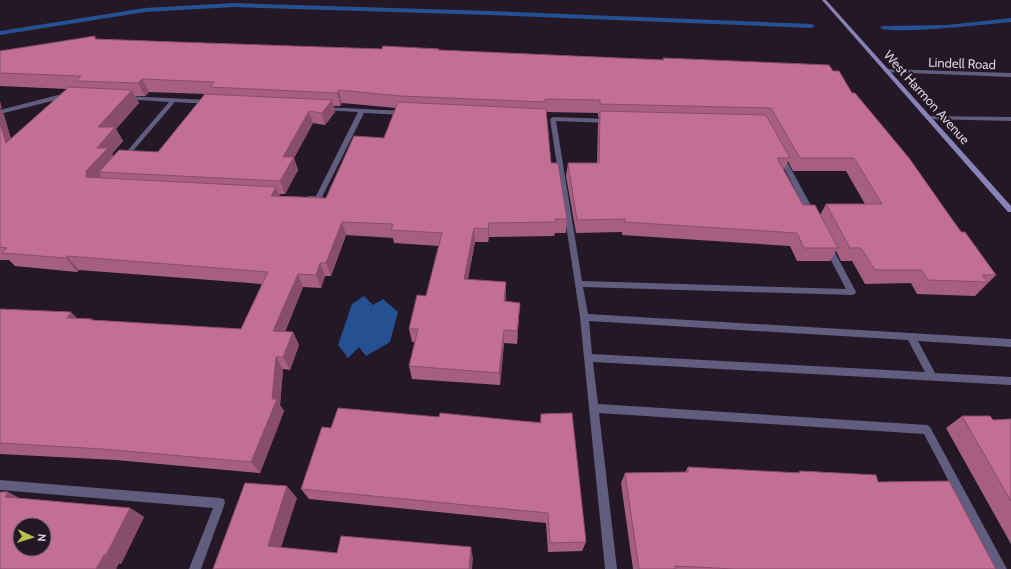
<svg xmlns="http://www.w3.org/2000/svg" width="1011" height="569" font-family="Cabin,sans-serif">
<rect width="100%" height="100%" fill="#241726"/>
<path fill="#255091" d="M 364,296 L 373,305 L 383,299 L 398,312 L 390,342 L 366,356 L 359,347 L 348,358 L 338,345 L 352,304 Z"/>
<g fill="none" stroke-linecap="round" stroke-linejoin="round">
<path fill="#255091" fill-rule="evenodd" d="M 234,3 L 490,11 L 812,24 L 815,26 L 812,28 L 490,15 L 234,7 L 145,12 L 0,35 L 0,31 L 145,8 Z
M 1011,18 L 1011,22 C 992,24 891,35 880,28 L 883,26 L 947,25 Z"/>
<path fill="#615d7e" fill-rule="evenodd" d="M 62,94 L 69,94 L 72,96 L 0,114 L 0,110 Z
M 126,96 L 209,100 L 212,102 L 209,104 L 175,102 L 126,159 L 122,159 L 122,157 L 169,102 L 124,99 L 123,98 Z
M 324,107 L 404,111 L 407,113 L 404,115 L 364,113 L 321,199 C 318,203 309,201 306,198 L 309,196 L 316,196 L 358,112 L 322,110 L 321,109 Z
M 928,116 L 1011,117 L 1011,121 L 926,119 L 926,117 Z
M 553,117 L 609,119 L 612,121 L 609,123 L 556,121 L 582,281 L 846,289 L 824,247 L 828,244 L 831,245 L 856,292 L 855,294 L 852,295 L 583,287 L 588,314 L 1011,339 L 1011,347 L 918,341 L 935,373 L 1011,377 L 1011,385 L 593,362 L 598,404 L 927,425 L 930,427 L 1007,569 L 995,569 L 924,434 L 599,413 L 617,569 L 605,569 L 580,317 L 550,119 ZM 589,321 L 908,340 L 925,372 L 592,354 Z
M 781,154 L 784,156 L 815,213 L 814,215 L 811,215 L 807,213 L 778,156 Z
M 0,480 L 220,498 L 224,499 L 225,503 L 201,569 L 189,569 L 213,508 L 0,490 Z"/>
<path fill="#615d7e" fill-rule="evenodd" d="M 887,69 L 1011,73 L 1011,77 L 885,72 L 884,71 Z"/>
<path fill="#8882b7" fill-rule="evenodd" d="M 822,0 L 826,0 L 1011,206 L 1011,212 L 1008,212 Z"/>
</g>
<path fill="#a75f80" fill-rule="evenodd" d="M 97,39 L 176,42 L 382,49 L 439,50 L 663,60 L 663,58 L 833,71 L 852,93 L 996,275 L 975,296 L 917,294 L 911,283 L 865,284 L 852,261 L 841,261 L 836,251 L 830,261 L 797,261 L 790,246 L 622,235 L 622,232 L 576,233 L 566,176 L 568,163 L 597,163 L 598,124 L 599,117 L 598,117 L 598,113 L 546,112 L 551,163 L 567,219 L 566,233 L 555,233 L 554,236 L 489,237 L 488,242 L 475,242 L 468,279 L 506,295 L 505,301 L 520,303 L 519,316 L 517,344 L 504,343 L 500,385 L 412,379 L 409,366 L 415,342 L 412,342 L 409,329 L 426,296 L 439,246 L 394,243 L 393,238 L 346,235 L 331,276 L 325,276 L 321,288 L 303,287 L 285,332 L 293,332 L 299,345 L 290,370 L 283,369 L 280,405 L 284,411 L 260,473 L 116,460 L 0,454 L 0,309 L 77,318 L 92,319 L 93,320 L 241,329 L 262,284 L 79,270 L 77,272 L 15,266 L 9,260 L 0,260 L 0,109 L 4,115 L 11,139 L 67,89 L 0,86 L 0,51 ZM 149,92 L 205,94 L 158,152 L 113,156 L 112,154 L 123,141 L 116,129 L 139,103 L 135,96 L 145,96 ZM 342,103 L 396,108 L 384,138 L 326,198 L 280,196 L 279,194 L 285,194 L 298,170 L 294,158 L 313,123 L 325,125 L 335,112 L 333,106 L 340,106 ZM 788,161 L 793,171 L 846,171 L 865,204 L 826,204 L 820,215 L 803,205 L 784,170 Z
M 541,414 L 586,542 L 582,551 L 548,552 L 546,523 L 309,499 L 301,489 L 331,428 L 439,417 L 540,422 Z
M 962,416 L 993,420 L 1011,419 L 1011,544 L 946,428 Z
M 688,467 L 797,473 L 800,471 L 878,482 L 996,569 L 633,569 L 621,483 L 625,473 L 685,472 Z
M 8,492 L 19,498 L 130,508 L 144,517 L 121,564 L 119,563 L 116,569 Z"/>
<path fill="#884d68" d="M 142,79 L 149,92 L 145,96 L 138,83 Z
M 132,90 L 139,103 L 116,129 L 123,141 L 112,154 L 116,162 L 99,172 L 102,178 L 96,185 L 86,177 L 86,171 L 97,148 L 98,127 Z
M 339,90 L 342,103 L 340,106 L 337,93 Z
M 332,100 L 335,112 L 325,125 L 322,113 Z
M 0,101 L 2,108 L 0,109 Z
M 0,109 L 4,115 L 16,157 L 6,143 L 0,123 Z
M 309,111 L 313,123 L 294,158 L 298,170 L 285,194 L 280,181 L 283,157 Z
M 276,187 L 281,201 L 271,196 Z
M 342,222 L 346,235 L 331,276 L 326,263 Z
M 489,223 L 489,237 L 488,242 L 488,229 Z
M 474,228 L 475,242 L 465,292 L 464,279 Z
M 67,256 L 79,270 L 77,272 L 66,258 Z
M 320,263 L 325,276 L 321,288 L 316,275 Z
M 298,274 L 303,287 L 280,344 L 273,331 Z
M 506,282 L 506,295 L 504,315 L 504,301 Z
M 520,303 L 519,316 L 517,344 L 517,331 Z
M 71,312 L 84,325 L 67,318 Z
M 504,330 L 504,343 L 500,385 L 499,373 Z
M 293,332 L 299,345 L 290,370 L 283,357 Z
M 276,357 L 283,369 L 280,405 L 284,411 L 260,473 L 251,462 L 272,399 Z
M 287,486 L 297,498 L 278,557 L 268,546 Z
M 8,492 L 26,502 L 5,497 Z
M 130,508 L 144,517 L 121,564 L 106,555 Z
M 471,547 L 473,558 L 472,569 L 469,569 Z
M 104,555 L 119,563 L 116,569 L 96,569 Z"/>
<path fill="#c26e95" stroke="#884d68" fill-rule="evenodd" d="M 95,36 L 95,39 L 176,42 L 382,49 L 383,46 L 439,49 L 438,50 L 664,60 L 663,58 L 829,65 L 833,71 L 839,71 L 852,93 L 855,93 L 909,158 L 961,232 L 965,232 L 996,275 L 982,275 L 988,282 L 928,280 L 922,270 L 875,270 L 861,248 L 850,248 L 826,204 L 882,204 L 854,158 L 800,158 L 771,108 L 600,104 L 600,100 L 545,99 L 545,102 L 401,96 L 339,90 L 337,93 L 210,87 L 214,82 L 142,79 L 138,83 L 76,81 L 81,76 L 0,73 L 0,51 Z
M 69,87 L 132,90 L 98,127 L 115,127 L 97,148 L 108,148 L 86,171 L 86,177 L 276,187 L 271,196 L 326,198 L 354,136 L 384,138 L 398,102 L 546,109 L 551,163 L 558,163 L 567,219 L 555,219 L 556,222 L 489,223 L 488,229 L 474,228 L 464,279 L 506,282 L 504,301 L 520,303 L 517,331 L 504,330 L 499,373 L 409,366 L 418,329 L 409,329 L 417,295 L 426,296 L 442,233 L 391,230 L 393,224 L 342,222 L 326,263 L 320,263 L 316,275 L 298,274 L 273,331 L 293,332 L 283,357 L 276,357 L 272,399 L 277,399 L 251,462 L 102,449 L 0,443 L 0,309 L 71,312 L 67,318 L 92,319 L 91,320 L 241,329 L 268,272 L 67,256 L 66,258 L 2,253 L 7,248 L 0,247 L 0,123 L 6,143 Z
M 205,94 L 332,100 L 322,113 L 309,111 L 283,157 L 294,157 L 280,181 L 99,172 L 119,150 L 158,152 Z
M 600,111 L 766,115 L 790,158 L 777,158 L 803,205 L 815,205 L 838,248 L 804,248 L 797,233 L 625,222 L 625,219 L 577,220 L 568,163 L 599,163 Z
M 338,408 L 439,417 L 440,413 L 541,423 L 541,414 L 572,413 L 586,542 L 550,543 L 548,513 L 301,489 L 322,427 L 331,428 Z
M 962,416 L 990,416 L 993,420 L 1011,419 L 1011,501 Z
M 688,467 L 800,473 L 800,471 L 876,475 L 878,482 L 949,481 L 996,569 L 734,569 L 675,566 L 675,569 L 639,569 L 625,473 L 688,472 Z
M 245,483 L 287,486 L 268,546 L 337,553 L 341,536 L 471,547 L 469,569 L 213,569 Z
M 0,492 L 8,492 L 5,497 L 130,508 L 106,555 L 104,555 L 96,569 L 0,569 ZM 20,525 L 44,525 L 44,549 L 20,549 Z"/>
<g text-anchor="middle" stroke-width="4" stroke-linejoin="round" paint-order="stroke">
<g font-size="13" fill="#dad1dc" stroke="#241726">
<text transform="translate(962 63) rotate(2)" y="5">Lindell Road</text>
<text transform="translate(927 97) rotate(48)" y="5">West Harmon Avenue</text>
</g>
</g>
<g transform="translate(32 537) rotate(94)"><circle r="19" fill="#241726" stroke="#6d616f"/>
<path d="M0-3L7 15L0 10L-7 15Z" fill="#b5c249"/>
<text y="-6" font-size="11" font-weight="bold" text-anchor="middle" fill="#dad1dc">N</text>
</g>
</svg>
